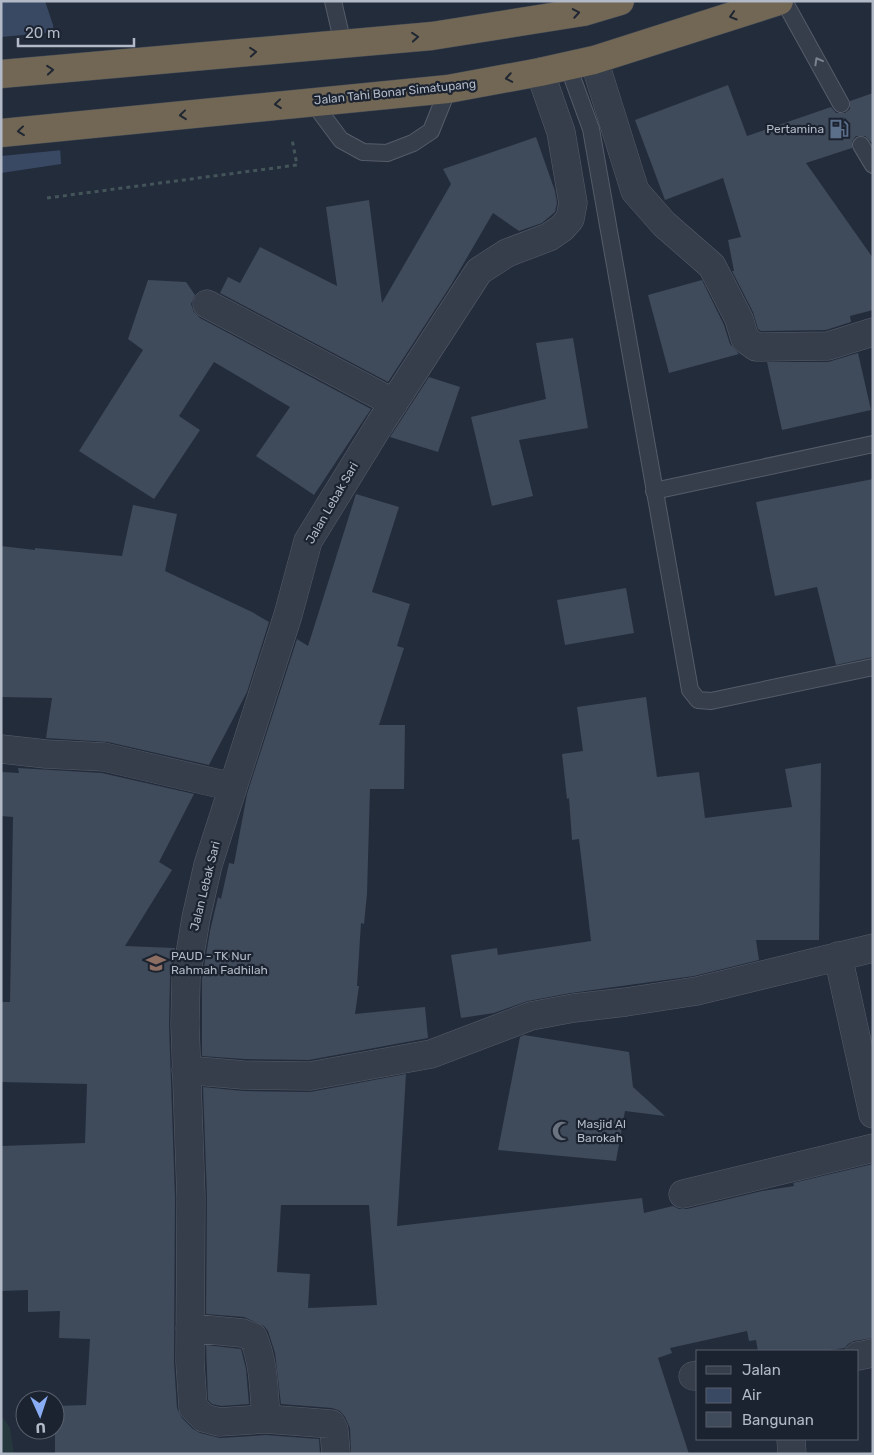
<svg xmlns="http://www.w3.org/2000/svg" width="874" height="1455" font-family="Rubik,sans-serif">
<rect width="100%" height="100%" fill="#232c3b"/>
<path fill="#25383c" d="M 1,1415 L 10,1428 L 14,1454 L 1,1454 Z"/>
<path fill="#394964" d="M 1,1 L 45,1 L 53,25 L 61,164 L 1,173 Z"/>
<path fill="#232c3b" d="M 55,32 L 63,150 L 1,156 L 1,37 Z"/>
<path fill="#3f4a5a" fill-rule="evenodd" d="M 728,85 L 747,136 L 831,107 L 836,113 L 845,113 L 850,109 L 850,101 L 873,93 L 873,141 L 871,142 L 865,136 L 856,136 L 852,141 L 852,148 L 806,163 L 873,258 L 873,310 L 850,316 L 851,322 L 826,330 L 761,331 L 758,329 L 753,312 L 732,271 L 734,271 L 728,240 L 741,237 L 723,178 L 665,200 L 635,120 Z
M 536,137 L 555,191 L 557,203 L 555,212 L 542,223 L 519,231 L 493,213 L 451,285 L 388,382 L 220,293 L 228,277 L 240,283 L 260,247 L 337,286 L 326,207 L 369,200 L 382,303 L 451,184 L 443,169 Z
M 148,280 L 186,282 L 195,295 L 191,304 L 194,312 L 200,318 L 371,409 L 314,495 L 256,456 L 290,407 L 214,362 L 179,416 L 200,430 L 154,499 L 79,451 L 143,350 L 128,339 Z
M 702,280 L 724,325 L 730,344 L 739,354 L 669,373 L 648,295 Z
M 573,338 L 588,428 L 519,440 L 533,496 L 492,506 L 471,417 L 546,399 L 536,343 Z
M 858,353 L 871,410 L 782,430 L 767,362 L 828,362 Z
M 429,377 L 460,387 L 438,452 L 390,437 Z
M 873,479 L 873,657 L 836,665 L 817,587 L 775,596 L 756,502 Z
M 356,494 L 399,507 L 372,592 L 410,604 L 397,646 L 404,648 L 379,725 L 405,725 L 404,789 L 370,789 L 367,894 L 364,924 L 361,923 L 357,986 L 359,986 L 355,1014 L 425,1007 L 428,1038 L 309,1060 L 244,1059 L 202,1056 L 202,979 L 210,931 L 218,897 L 221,899 L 229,863 L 234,864 L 247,794 L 297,639 L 308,646 Z
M 133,505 L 177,514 L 165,571 L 252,612 L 269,622 L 247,692 L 209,765 L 108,742 L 46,738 L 52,698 L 1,697 L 1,546 L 35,550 L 35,548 L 122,556 Z
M 626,588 L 634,633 L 565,645 L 557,600 Z
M 646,697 L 657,777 L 699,772 L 705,818 L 792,807 L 785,769 L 821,763 L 819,940 L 756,940 L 759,960 L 694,976 L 571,993 L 528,1001 L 494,1013 L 461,1018 L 451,955 L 497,948 L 498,955 L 591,941 L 579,839 L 572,840 L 569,798 L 567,799 L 562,754 L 583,751 L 577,707 Z
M 18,768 L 102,773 L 194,794 L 159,862 L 172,870 L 125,946 L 175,948 L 170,978 L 169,1024 L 175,1197 L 174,1362 L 177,1408 L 182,1418 L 193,1429 L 200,1433 L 220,1438 L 266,1435 L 319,1439 L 320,1454 L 55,1454 L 55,1406 L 86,1405 L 90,1339 L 59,1338 L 60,1311 L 28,1312 L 28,1290 L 1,1291 L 1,1146 L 85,1143 L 87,1084 L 1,1082 L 1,1002 L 10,1002 L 13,817 L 1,816 L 1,772 L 19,773 Z
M 524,1035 L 629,1052 L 633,1087 L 665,1116 L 625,1111 L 616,1161 L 498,1150 L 520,1037 Z
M 406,1074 L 397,1226 L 642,1198 L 644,1213 L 673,1206 L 679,1209 L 687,1209 L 762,1191 L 794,1186 L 793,1183 L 873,1164 L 873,1338 L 854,1341 L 848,1344 L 845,1348 L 822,1351 L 758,1351 L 756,1340 L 749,1341 L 747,1331 L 670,1348 L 672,1353 L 658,1358 L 689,1454 L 351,1454 L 350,1428 L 345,1417 L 340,1411 L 332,1408 L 281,1404 L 275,1353 L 268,1331 L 264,1326 L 244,1317 L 206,1314 L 207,1197 L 203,1087 L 243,1091 L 310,1092 ZM 281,1205 L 369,1205 L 377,1305 L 308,1308 L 310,1274 L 277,1272 Z
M 206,1345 L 241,1349 L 246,1369 L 249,1404 L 221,1406 L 212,1404 L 208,1400 Z"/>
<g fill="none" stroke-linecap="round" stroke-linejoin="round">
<defs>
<path id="lane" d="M 333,1 L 343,44
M 784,1 L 841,104
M 568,66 L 591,129 L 690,690 L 698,700 L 711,701 L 873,667
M 312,101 L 341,140 L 363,152 L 387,153 L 413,143 L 431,131 L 448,89
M 861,145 L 873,165
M 654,491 L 873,444"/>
<path id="street" d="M 594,60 L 635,191 L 664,224 L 712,266 L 739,319 L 745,339 L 756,347 L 828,346 L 873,332
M 207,304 L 394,403
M 1,749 L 46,754 L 104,757 L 233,787
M 838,956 L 873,1114
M 186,1070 L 243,1075 L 310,1076 L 431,1054 L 531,1016 L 574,1008 L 626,1002 L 697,991 L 873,948
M 683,1194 L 873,1148
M 190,1328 L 242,1333 L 253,1337 C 264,1362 264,1392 266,1419
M 858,1356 L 873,1353
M 693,1376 L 698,1375
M 791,1439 L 792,1454
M 336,1454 L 334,1430 L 331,1424 L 266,1419 L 219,1422 L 204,1418 L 193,1407 L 190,1362 L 191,1197 L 185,1024 L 186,978 L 196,918 L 208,865 L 288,615 L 308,541 L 380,424 L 479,271 L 507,253 L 549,237 L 562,228 L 570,219 L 573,203 L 561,132 L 540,72"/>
<path id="highway" d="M 1,74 L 432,36 L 583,12 L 620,1
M 1,133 L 448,89 L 540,72 L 594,60 L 779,1"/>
</defs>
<use href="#lane" stroke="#555c69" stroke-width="18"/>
<use href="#street" stroke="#555c69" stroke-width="29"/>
<use href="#highway" stroke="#424956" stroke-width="29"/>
<path stroke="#435559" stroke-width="3" stroke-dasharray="4 4" stroke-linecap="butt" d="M 47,198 L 297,165 L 292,139"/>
<use href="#lane" stroke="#373e4b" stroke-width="16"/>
<use href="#street" stroke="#373e4b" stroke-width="28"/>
<use href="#highway" stroke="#716754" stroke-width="28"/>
</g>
<defs><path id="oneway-chevron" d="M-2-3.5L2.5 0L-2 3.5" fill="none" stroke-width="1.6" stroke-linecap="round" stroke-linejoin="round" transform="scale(1.25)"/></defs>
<g stroke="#202632">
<use href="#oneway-chevron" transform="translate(576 13) rotate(-10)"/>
<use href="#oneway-chevron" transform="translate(733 16) rotate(163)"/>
<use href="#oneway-chevron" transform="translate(415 37) rotate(-5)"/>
<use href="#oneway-chevron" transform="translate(253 52) rotate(-5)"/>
<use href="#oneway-chevron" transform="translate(50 70) rotate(-5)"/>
<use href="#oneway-chevron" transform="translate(509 78) rotate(170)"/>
<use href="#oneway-chevron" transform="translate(278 104) rotate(174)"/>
<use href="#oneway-chevron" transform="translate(183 115) rotate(174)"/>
<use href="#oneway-chevron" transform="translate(21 131) rotate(174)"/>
</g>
<use stroke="#7b828f" href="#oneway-chevron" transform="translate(818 61) rotate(-119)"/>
<defs>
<symbol id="fuel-bare" viewBox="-9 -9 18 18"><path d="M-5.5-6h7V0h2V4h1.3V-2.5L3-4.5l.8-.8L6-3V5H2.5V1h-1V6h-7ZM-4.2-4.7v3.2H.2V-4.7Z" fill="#5c6f8a" stroke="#1c2330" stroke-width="2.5" paint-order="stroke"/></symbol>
<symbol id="school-bare" viewBox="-9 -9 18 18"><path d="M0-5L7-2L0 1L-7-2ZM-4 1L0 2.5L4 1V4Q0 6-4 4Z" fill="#8d6e63" stroke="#1c2330" stroke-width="2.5" paint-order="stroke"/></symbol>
<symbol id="mosque-bare" viewBox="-9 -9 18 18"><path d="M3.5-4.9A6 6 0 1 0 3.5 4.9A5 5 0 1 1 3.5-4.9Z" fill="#6b7280" stroke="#1c2330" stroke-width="2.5" paint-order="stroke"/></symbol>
</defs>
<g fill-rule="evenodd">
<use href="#fuel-bare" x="825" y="115" width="28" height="28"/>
<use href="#school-bare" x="142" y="949" width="28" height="28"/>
<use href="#mosque-bare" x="548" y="1117" width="28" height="28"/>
</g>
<g text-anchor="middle" stroke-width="4.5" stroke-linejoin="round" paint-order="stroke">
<g font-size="12" fill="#b2b9c7" stroke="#1c2330">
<text transform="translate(395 92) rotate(-6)" y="4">Jalan Tahi Bonar Simatupang</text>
<text transform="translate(332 503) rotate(-60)" y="4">Jalan Lebak Sari</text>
<text transform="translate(205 886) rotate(-76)" y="4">Jalan Lebak Sari</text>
</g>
<g font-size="12" fill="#b2b9c7" stroke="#1c2330" text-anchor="start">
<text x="824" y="133" text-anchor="end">Pertamina</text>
<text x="171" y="960">PAUD - TK Nur<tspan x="171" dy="14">Rahmah Fadhilah</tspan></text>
<text x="577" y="1128">Masjid Al<tspan x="577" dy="14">Barokah</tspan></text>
</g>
</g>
<rect width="874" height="1455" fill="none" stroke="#b2b9c7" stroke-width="5"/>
<rect x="696" y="1350" width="162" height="90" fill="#1c2330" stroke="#585f6c"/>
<rect x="706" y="1366" width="25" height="8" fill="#373e4b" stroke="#585f6c"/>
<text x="742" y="1375" font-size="15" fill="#b2b9c7">Jalan</text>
<rect x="706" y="1388" width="25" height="15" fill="#394964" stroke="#585f6c"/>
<text x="742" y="1400" font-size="15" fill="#b2b9c7">Air</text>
<rect x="706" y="1412" width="25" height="15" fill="#3f4a5a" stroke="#585f6c"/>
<text x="742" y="1425" font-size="15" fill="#b2b9c7">Bangunan</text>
<g transform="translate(40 1415) rotate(177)"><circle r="24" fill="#1c2330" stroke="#585f6c"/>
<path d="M0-4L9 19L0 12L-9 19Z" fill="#89adf5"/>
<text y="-8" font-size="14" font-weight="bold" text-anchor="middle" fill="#b2b9c7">U</text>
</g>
<path d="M18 38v8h116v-8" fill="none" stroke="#b2b9c7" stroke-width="2.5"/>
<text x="25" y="38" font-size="15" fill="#b2b9c7" stroke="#1c2330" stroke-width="4" paint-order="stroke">20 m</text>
</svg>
